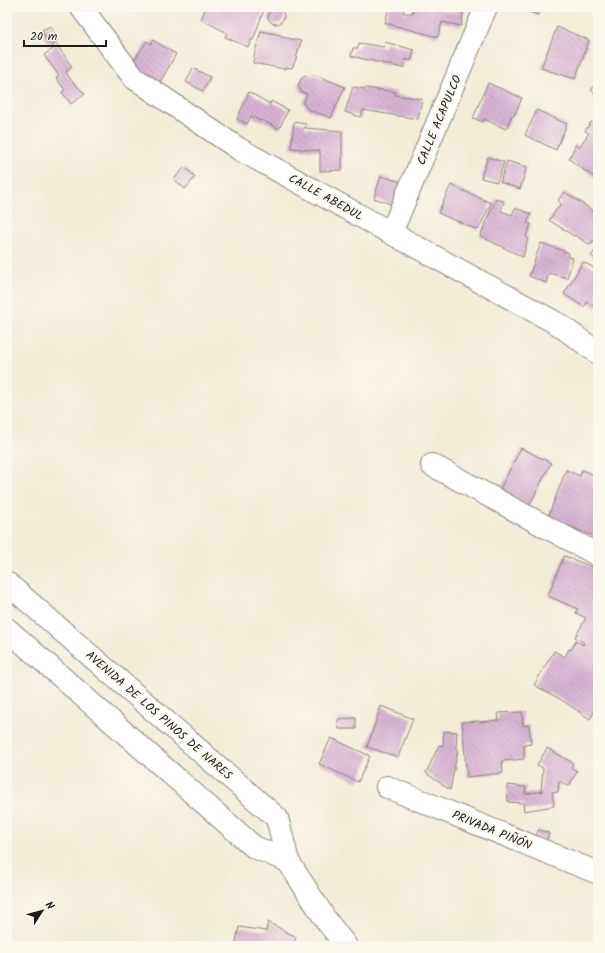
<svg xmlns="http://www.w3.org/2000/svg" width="605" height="953" font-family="Kalam,sans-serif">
<defs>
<pattern id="building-back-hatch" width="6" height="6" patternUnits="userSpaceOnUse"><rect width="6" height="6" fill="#d8b2d4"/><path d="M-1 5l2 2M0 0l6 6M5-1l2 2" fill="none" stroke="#b998b5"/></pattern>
</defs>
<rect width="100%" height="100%" fill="#fbf7ec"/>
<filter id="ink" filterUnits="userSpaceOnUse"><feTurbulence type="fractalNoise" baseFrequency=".025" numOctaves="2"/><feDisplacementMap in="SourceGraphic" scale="8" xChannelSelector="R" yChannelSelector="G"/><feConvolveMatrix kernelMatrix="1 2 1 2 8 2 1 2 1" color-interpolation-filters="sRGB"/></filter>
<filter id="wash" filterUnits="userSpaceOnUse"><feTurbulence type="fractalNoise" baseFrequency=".012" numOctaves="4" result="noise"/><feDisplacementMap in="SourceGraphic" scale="16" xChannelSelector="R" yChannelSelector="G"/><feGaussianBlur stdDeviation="0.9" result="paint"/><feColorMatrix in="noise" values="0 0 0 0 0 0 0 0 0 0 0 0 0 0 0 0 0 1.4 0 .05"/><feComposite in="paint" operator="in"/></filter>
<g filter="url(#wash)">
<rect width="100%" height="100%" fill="#f3ecd7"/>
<g id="blocks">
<path fill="url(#building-back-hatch)" d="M 206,7 L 225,7 L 231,10 L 232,7 L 265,7 L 253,40 L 251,40 L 248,47 L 225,37 L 227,33 L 201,19 Z
M 389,7 L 404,7 L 403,13 L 412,13 L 414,7 L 442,7 L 442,10 L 458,13 L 459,9 L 464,10 L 461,26 L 442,22 L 438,37 L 385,23 Z
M 516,7 L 547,7 L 547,10 L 539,8 L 538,15 Z
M268 16a8 8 0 1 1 16 0a8 8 0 1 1-16 0Z
M 51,26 L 57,41 L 48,44 L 42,30 Z
M 557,27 L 589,40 L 575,79 L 541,68 Z
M 261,31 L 281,35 L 281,37 L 301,41 L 296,59 L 292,68 L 286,67 L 285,69 L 253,63 L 255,52 Z
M 153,40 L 176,54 L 159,84 L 132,64 L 147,41 L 151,44 Z
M 385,42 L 414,50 L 411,61 L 405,59 L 403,68 L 351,56 L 353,48 L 358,48 L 359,43 L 384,47 Z
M 56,43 L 72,67 L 66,72 L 71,80 L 85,94 L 71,104 L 62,92 L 65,90 L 56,78 L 59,76 L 44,55 L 54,48 L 52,46 Z
M 193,68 L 210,77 L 203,91 L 186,82 Z
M 315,75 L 345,87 L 331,118 L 307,109 L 303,103 L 307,94 L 301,92 L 298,85 L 303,76 Z
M 598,81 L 598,96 L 591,90 Z
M 488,83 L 522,98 L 514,116 L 512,115 L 506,129 L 484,119 L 483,122 L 473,118 Z
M 353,87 L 365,89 L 365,88 L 396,92 L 395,95 L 422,99 L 418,119 L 363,110 L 361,117 L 345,112 Z
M 249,92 L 270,104 L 271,101 L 288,110 L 279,129 L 262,120 L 261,121 L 251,116 L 247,124 L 237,119 Z
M 537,110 L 567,124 L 556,150 L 525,135 Z
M 294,122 L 306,124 L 305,128 L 342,131 L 342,170 L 320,171 L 320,151 L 291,148 Z
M 591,122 L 598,126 L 598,178 L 591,175 L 569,159 L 576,144 L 579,147 L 589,133 L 585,131 Z
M 488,157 L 504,162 L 497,182 L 481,178 Z
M 507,161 L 527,167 L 520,189 L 500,182 Z
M 185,167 L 195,177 L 185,189 L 174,179 Z
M 381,176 L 407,184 L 399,207 L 374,198 Z
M 451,185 L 491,203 L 478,230 L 438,213 Z
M 565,192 L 598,214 L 598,244 L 593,240 L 590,245 L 575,235 L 574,236 L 549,220 L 561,204 L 558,200 Z
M 496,199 L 504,201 L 501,211 L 512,215 L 515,208 L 531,214 L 527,223 L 531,224 L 526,237 L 528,238 L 523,257 L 480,236 Z
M 541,243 L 569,253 L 568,257 L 573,258 L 567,278 L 549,273 L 546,283 L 529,276 Z
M 598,246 L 598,260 L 591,256 Z
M 583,262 L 598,270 L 598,309 L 587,302 L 584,307 L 564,294 Z
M 521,448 L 551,463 L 529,506 L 499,491 Z
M 566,470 L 580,476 L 582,470 L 598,476 L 598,487 L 595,494 L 598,495 L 597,501 L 598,501 L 598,538 L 548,517 Z
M 564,556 L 598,569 L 597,573 L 598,573 L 598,706 L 590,719 L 560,699 L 534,685 L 554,651 L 565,657 L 569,649 L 571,650 L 576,641 L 583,645 L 584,643 L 575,637 L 586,618 L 576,613 L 578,609 L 548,596 Z
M 381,706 L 413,719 L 398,757 L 367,747 Z
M 522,712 L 523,726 L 529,725 L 531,744 L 524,745 L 524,759 L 502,761 L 503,773 L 467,777 L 462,722 L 479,721 L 479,722 L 499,720 L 498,713 Z
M 356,718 L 356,729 L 339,729 L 338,719 Z
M 444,731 L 457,732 L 456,749 L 458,749 L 450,790 L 426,773 L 439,745 L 443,746 Z
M 331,738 L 370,756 L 358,782 L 319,764 Z
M 547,748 L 573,763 L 571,768 L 577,771 L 569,786 L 559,781 L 558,792 L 552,792 L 554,806 L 524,811 L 523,803 L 508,802 L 507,785 L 526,787 L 525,794 L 543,791 L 541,791 L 543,768 L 537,765 Z
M 538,830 L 549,833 L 547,840 L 536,837 Z
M 268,922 L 296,937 L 293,946 L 235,946 L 239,927 L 266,931 Z"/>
</g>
</g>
<g filter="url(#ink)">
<use href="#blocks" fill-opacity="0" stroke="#88847a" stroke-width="1"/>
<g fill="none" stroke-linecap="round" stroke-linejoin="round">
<defs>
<path id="minor" d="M 81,7 L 134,78 L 239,149 L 391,233 L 558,324 L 598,353
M 391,233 L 486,7
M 432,465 L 598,555
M 7,583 L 277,818 L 288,861 L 326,920 L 346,946
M 7,629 L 254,847 L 288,861
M 387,787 L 598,873"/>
</defs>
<use href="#minor" stroke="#88847a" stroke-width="24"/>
<use href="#minor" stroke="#fff" stroke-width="22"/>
</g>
</g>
<g text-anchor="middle" stroke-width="4" stroke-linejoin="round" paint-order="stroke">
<g font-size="12" fill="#1c1c1c" stroke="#fbf7ec">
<text transform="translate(439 120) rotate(-67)" y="4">CALLE ACAPULCO</text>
<text transform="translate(326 197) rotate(29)" y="4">CALLE ABEDUL</text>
<text transform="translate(159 715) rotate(41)" y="4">AVENIDA DE LOS PINOS DE NARES</text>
<text transform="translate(492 830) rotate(22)" y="4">PRIVADA PIÑÓN</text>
</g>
</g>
<rect width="605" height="953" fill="none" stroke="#fbf7ec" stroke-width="24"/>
<g transform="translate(42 911) rotate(54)" stroke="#fbf7ec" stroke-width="3" paint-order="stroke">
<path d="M0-3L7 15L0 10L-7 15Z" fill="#1c1c1c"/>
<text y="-6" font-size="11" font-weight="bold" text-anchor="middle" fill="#1c1c1c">N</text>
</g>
<path d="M24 40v6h82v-6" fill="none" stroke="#1c1c1c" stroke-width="2"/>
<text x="30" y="40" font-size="12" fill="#1c1c1c" stroke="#fbf7ec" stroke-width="3" paint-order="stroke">20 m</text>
</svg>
